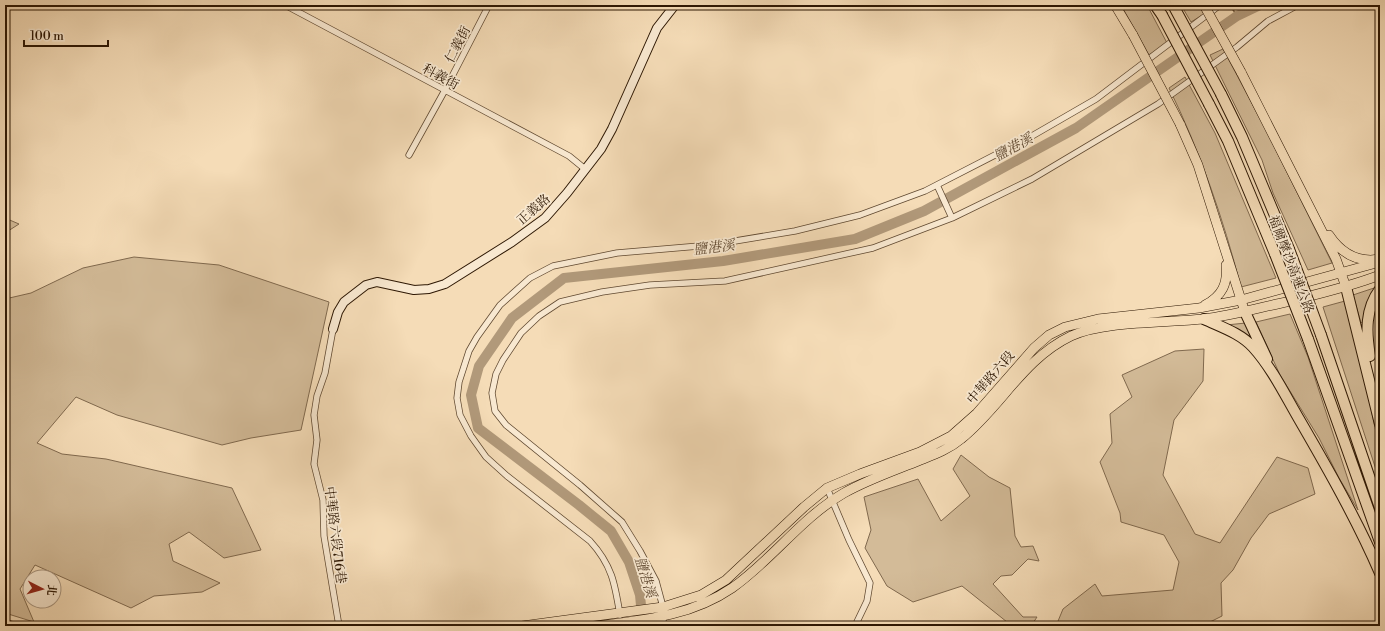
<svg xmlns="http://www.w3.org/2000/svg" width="1385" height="631" font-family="'Libre Bodoni','Noto Serif TC',serif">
<rect width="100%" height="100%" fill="#f5dcb7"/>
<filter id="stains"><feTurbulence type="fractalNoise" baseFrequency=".005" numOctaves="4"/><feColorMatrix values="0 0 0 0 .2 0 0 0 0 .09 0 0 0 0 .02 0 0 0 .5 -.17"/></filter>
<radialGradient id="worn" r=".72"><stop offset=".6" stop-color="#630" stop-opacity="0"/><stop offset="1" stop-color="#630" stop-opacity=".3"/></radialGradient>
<path fill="#d3bb98" stroke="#80694e" d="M 1121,5 L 1147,5 L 1167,43 L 1149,55 Z
M 1181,5 L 1199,5 L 1204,14 L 1191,22 Z
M 1223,49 L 1265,128 L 1332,263 L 1308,270 L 1273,193 L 1262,160 L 1210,55 Z
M 1185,77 L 1215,133 L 1276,278 L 1241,287 C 1223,218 1200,151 1169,88 Z
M 5,218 L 19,224 L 5,233 Z
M 134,257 L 219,265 L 329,302 L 301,430 L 251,438 L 222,445 L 117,415 L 76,397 L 37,443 L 62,454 L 106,459 L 232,488 L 261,550 L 224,558 L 189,532 L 169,544 L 173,561 L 220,583 L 202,592 L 154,596 L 131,608 L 35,565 L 20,589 L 34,622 L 5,613 L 5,299 L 31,293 L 83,268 Z
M 1377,287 L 1363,321 L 1361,323 L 1353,295 Z
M 1345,301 L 1363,370 L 1379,447 L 1380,482 L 1323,307 Z
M 1290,314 L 1308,357 L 1358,510 L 1339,478 L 1319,438 L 1280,375 L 1256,322 Z
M 1246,323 L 1259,352 L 1226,325 Z
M 1204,349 L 1203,381 L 1174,420 L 1163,475 L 1195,534 L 1220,543 L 1277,457 L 1308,468 L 1315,494 L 1269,514 L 1251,538 L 1233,570 L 1221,583 L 1222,616 L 1202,626 L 1056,626 L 1063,609 L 1095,584 L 1102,596 L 1173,590 L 1179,562 L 1164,535 L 1121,522 L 1120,513 L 1100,462 L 1112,443 L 1110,414 L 1132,397 L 1122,375 L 1175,351 Z
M 961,455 L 989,477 L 1010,488 L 1015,536 L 1021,547 L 1033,546 L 1039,561 L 1028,559 L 1012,575 L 1001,576 L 993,584 L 1023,617 L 1037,617 L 1031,626 L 1007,626 L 1007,622 L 962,586 L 913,602 L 887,586 L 865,548 L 871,530 L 864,497 L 918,479 L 941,521 L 970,496 L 953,469 Z"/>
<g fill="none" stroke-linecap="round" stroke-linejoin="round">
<path stroke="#7c654a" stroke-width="1.5" d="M 1230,5 L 1237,16"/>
<path stroke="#b1997a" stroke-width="10" d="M 643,626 L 640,595 L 629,562 L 611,531 L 579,505 L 478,428 L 471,395 L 479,366 L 512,318 L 564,278 L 723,261 L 855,239 L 924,211 L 1076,128 L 1237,16 L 1260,5"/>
<defs>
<path id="street" d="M 285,5 L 569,156 L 585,169
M 409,155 L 445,90 L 489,5
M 937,185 L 952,218
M 333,329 L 325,373 L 317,396 L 314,415 L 317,440 L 314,464 L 323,500 L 324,536 L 339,626
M 827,488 L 849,540 L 870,583 L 867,601 L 855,626
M 620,615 C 615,584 612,565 590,541 L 507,476 L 486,457 L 471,436 L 460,415 L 457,398 L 459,382 L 469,351 L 477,337 L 500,305 L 530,278 L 553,266 L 617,253 L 711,245 L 795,231 L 860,215 L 925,191 L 1032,136 L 1096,99 L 1220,5
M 5,622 L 17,626
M 663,626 L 663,607 L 656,581 L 640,551 L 622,522 L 580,485 L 506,425 L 495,411 L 492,393 L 496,374 L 503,360 L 521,333 L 539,316 L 560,302 L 602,292 L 650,285 L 725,281 L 873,248 L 952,218 L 1032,179 L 1158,104 L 1237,47 L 1268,21 L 1298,5"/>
<path id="secondary" d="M 333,329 L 338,312 L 344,302 L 366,285 L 377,282 L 414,290 L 429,289 L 445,284 L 512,242 L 545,218 L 567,193 L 601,149 L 612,129 L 657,28 L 675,5"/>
<path id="primary" d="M 1115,5 L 1133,35
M 1241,72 L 1336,259 L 1346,287
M 1180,124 L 1198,165 L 1243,306
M 1329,235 C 1341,253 1358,263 1380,259
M 1205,305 C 1222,296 1228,284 1226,265
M 522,626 L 663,607 L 701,595 L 726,580 L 804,507 L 827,488 L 860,474 L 920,452 L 951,436 L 977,413 L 1034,348 L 1049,335 L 1065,327 L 1098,319 L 1199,308 L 1241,300 L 1380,262
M 596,626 C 645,620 691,616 732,588 C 772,560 801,518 844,493 C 867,480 893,471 918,461 C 933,455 948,450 961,439 C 1001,407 1023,359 1071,336 C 1104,321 1165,323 1203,319 C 1231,316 1258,308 1286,302 C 1318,294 1349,287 1380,275"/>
<path id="highway" d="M 1155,5 L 1162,15
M 1221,94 L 1242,137 L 1289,249
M 1209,104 L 1228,141 L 1275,254
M 1346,287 L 1380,424
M 1245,312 L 1267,359
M 1204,319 C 1221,327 1240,333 1253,347 C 1272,368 1285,395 1299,419 C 1328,469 1357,520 1380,573
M 1321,335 L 1380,508
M 1308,339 L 1380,542
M 1370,356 C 1366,332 1365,309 1380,289"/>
</defs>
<use href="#street" stroke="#5f4830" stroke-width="7"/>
<use href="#secondary" stroke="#2d1703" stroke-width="10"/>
<use href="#primary" stroke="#2d1703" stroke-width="10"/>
<use href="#highway" stroke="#2d1703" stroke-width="12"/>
<use href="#street" stroke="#f8e8d0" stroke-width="5.5"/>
<use href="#secondary" stroke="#f8e8d0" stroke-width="8"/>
<use href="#primary" stroke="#f5dcb7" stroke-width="9"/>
<use href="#highway" stroke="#f5dcb7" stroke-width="10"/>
<defs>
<path id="primary-bridge" d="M 1204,5 L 1241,72
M 1133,35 L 1180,124"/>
<path id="highway-bridge" d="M 1173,5 L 1221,94
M 1162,15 L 1209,104
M 1289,249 L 1321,335
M 1275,254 L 1308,339"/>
</defs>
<use href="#primary-bridge" stroke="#2d1703" stroke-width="10" stroke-linecap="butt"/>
<use href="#highway-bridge" stroke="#2d1703" stroke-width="12" stroke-linecap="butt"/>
<use href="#primary-bridge" stroke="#f5dcb7" stroke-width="9"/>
<use href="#highway-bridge" stroke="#f5dcb7" stroke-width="10"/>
</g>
<g text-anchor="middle" stroke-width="3.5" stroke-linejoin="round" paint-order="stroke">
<g font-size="13" fill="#2d1703" stroke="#f8e8d0">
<text transform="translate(457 44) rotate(-63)" y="5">仁義街</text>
<text transform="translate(441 76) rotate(28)" y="5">科義街</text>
<text transform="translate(533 209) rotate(-41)" y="5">正義路</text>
<text transform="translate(1292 264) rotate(69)" y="5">福爾摩沙高速公路</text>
<text transform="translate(990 377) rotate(-49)" y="5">中華路六段</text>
<text transform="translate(336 535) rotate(83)" y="5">中華路六段716巷</text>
</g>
<g font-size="14" font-style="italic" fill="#624b33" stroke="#f8e8d0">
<text transform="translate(1013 147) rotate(-29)" y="5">鹽港溪</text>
<text transform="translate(714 247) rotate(-7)" y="5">鹽港溪</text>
<text transform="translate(646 577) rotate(73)" y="5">鹽港溪</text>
</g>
</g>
<rect width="1385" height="631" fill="none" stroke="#f5dcb7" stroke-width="20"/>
<rect x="6" y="6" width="1373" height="619" fill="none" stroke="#2d1703" stroke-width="2"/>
<rect x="10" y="10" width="1365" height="611" fill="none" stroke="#2d1703"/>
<g transform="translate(42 589) rotate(96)"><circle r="19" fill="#f8e8d0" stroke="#a7947e"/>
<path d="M0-3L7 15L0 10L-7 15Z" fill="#8f2418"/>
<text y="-6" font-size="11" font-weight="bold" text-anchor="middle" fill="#2d1703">北</text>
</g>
<path d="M24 40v6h84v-6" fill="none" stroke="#2d1703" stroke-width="2"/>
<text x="30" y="40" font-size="12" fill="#2d1703" stroke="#f8e8d0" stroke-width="3" paint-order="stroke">100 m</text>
<rect width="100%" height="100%" filter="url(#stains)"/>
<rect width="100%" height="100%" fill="url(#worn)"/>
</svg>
